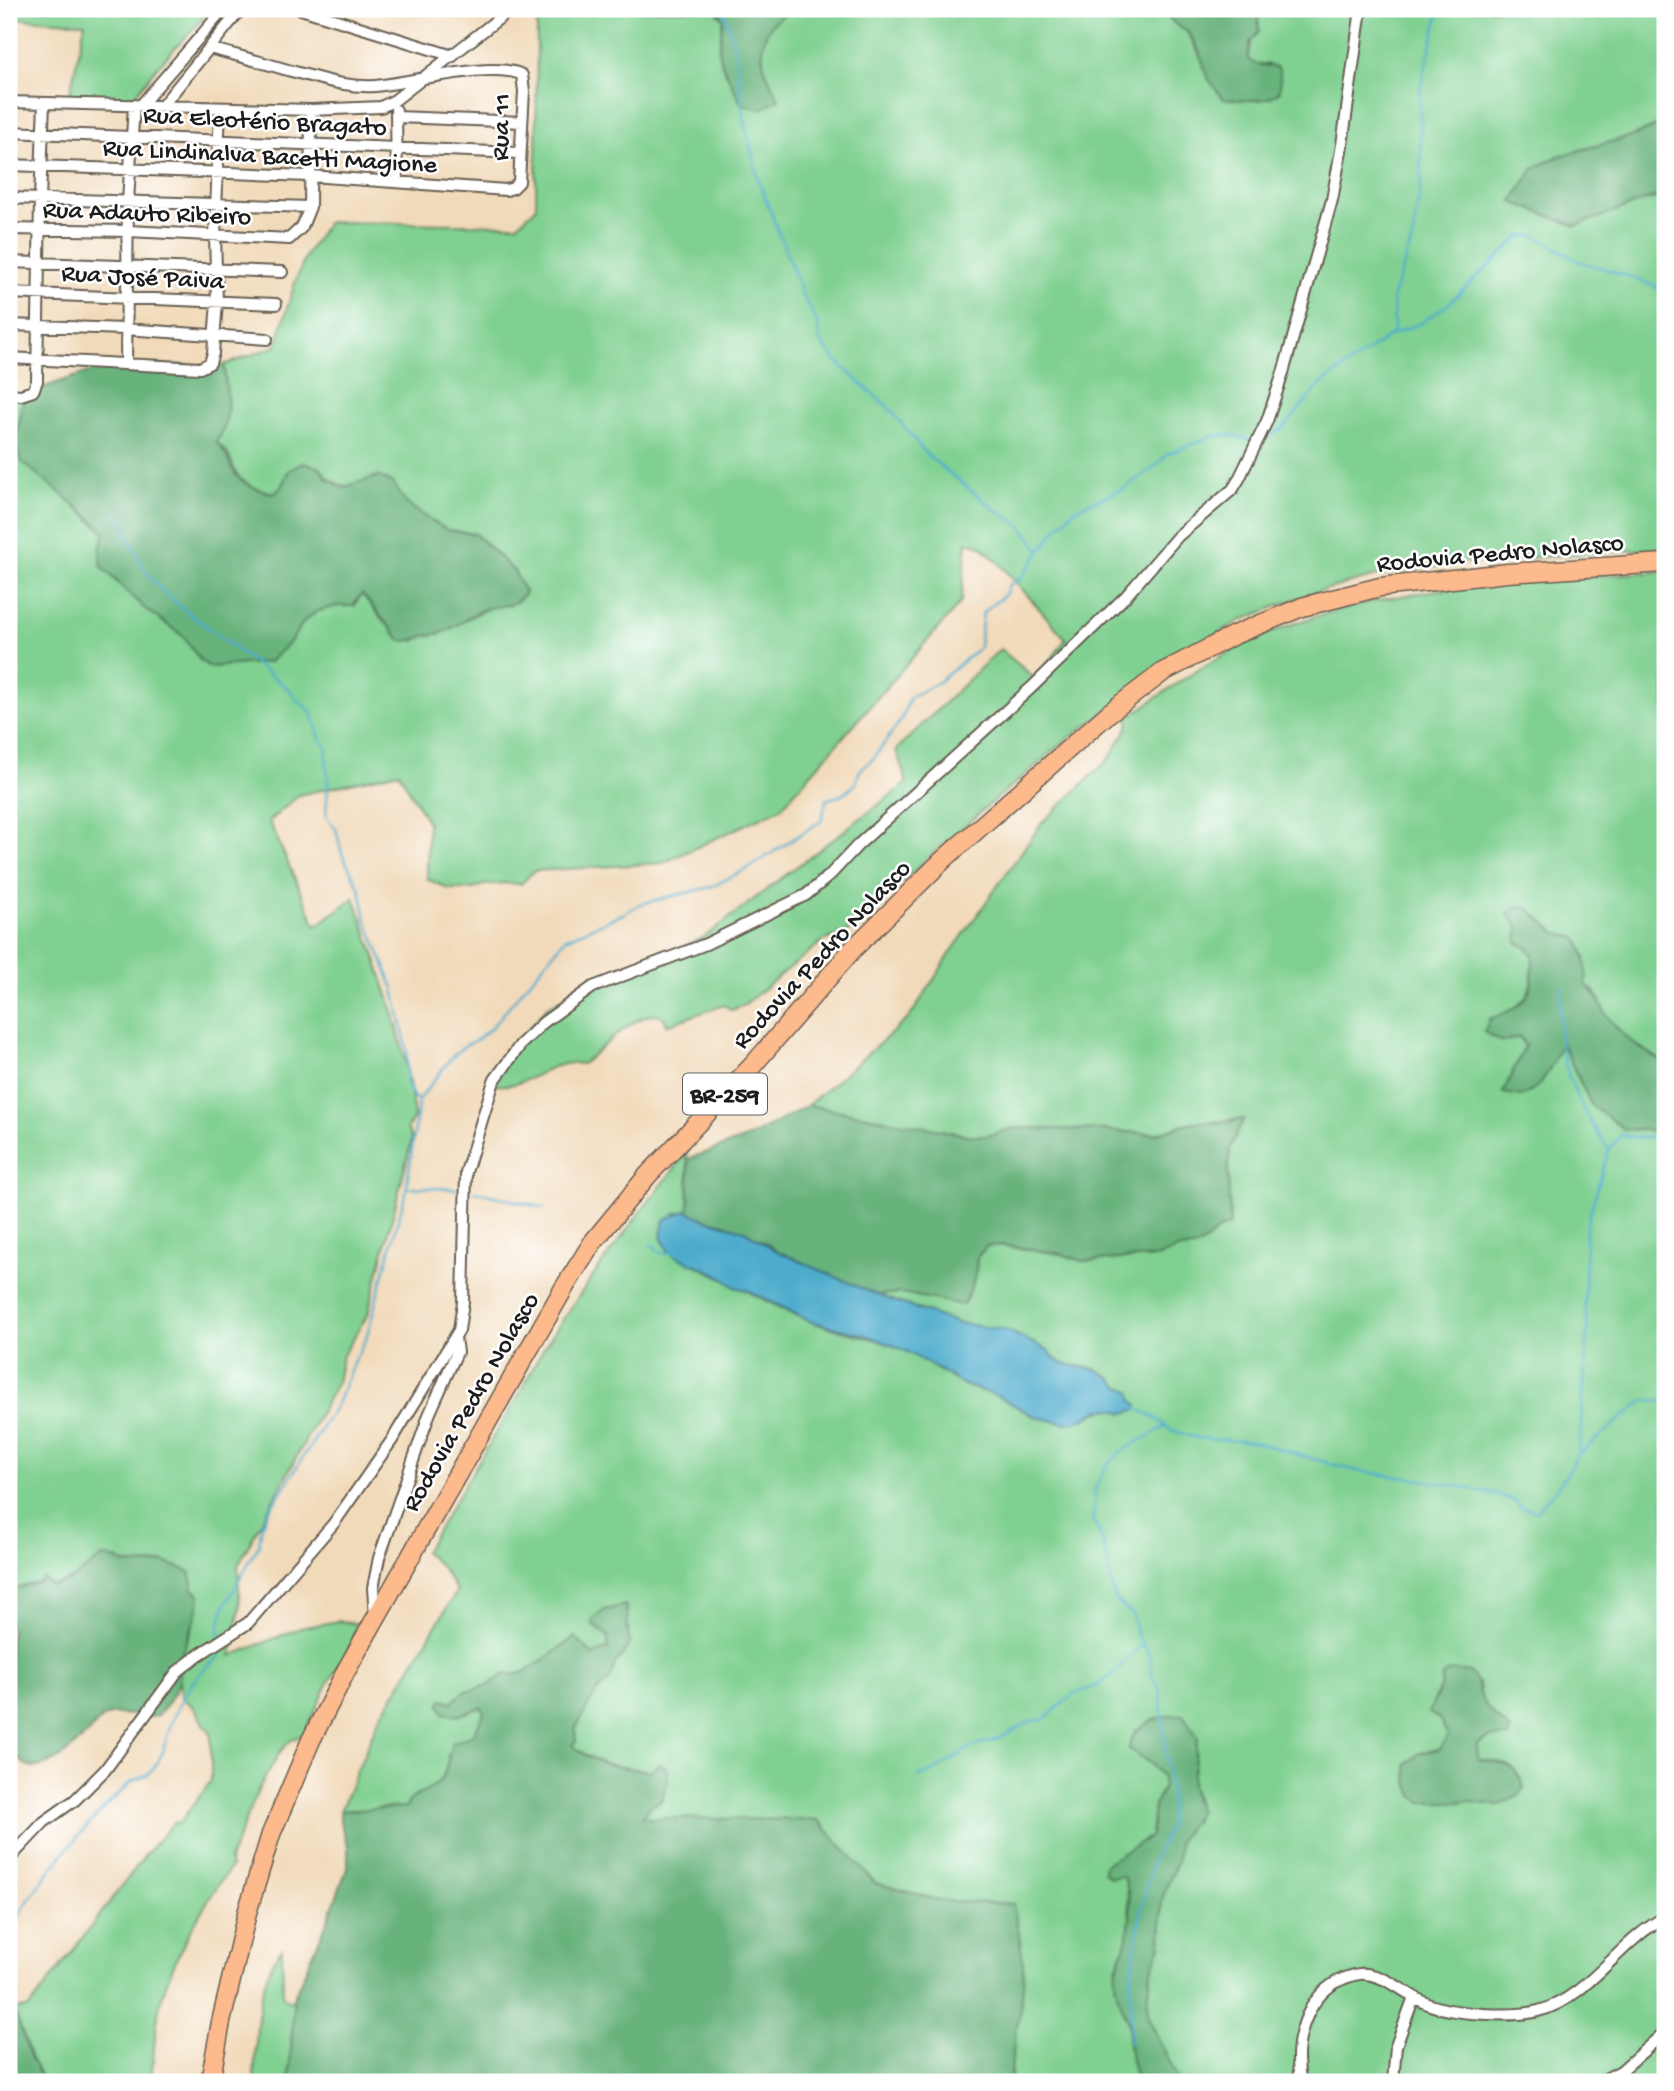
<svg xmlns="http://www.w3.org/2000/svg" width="1674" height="2091" font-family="'Gochi Hand',sans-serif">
<rect width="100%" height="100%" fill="#fff"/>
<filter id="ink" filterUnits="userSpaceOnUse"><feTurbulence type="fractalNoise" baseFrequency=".0143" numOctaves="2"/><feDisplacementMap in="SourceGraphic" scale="14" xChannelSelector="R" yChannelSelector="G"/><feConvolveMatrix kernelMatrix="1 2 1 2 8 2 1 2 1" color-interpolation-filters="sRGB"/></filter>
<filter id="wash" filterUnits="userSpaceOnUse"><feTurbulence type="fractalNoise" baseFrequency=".00686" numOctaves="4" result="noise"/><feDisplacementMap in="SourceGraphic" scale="28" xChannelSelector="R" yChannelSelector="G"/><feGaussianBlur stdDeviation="1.57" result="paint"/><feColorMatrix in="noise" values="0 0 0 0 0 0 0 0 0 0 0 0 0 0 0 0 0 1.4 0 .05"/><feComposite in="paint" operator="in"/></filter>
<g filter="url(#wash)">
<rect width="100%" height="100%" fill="#f1daba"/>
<path fill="#80d091" stroke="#4e7656" stroke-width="2" fill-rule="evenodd" d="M 9,9 L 212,9 L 158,66 L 134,97 L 69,97 L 85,23 L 9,18 Z
M 537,9 L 715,10 L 723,19 L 719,49 L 722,64 L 742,105 L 767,78 C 761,61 760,42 770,27 C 775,19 785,15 793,9 L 1161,9 L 1176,25 L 1187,32 L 1202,59 L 1253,100 L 1261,101 L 1268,64 L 1256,64 L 1248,60 C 1248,41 1260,28 1258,9 L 1665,9 L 1665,122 L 1636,135 L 1559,156 L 1534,168 L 1513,202 L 1554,218 L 1665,196 L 1665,548 L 1460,563 L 1418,569 L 1373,577 L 1305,595 L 1242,620 L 1197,645 L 1065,741 L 942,845 L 851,930 L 823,941 L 745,1004 L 732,1010 L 724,1005 L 667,1025 C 659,989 596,1054 582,1064 C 552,1059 540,1078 514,1084 C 507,1086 498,1085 491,1085 L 493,1071 L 549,1005 L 703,938 L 907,783 L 896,750 L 1000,649 L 1036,679 L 1066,639 L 998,562 L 981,546 L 967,542 L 961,602 L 781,808 L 663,863 L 534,871 L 521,884 L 505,883 L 484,885 L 472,889 L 449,889 L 427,879 L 428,823 L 399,772 L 299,795 L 269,821 L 316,926 L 354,898 C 380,969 407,1042 414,1118 L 407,1128 L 412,1139 L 368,1314 L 342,1357 L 337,1382 L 238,1565 L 240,1608 L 231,1656 L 300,1628 L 338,1621 L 363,1625 L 329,1682 L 304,1734 L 291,1740 L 280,1752 L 259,1788 L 229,1860 L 231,1867 C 205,1901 171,1961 161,2001 C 154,2027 154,2056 151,2082 L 44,2082 L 31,2059 L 14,2009 L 29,2008 L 147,1853 L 174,1822 L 179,1823 L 211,1781 L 211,1734 L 193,1707 L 181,1697 L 180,1683 L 178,1685 L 181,1654 L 192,1630 L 193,1589 L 164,1562 C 147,1565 130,1568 115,1558 C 94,1567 74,1579 52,1586 L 43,1579 L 40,1582 L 9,1590 L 9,401 L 24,394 L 16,443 L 56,489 L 105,533 L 100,549 L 102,567 L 144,608 L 183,636 L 200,660 L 209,667 L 269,662 L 290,642 L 305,620 L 318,611 L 337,606 L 354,606 L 362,594 L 384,622 L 414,641 L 423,636 L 441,633 L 490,607 L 511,605 L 504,561 L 475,534 L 447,530 L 406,504 L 393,483 C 363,486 338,496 320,467 L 289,470 L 282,485 L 276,493 L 268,492 L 253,487 L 238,477 L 227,452 L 216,442 L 228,411 L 224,365 L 276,346 L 295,282 L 307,253 L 328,222 L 517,225 L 536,208 Z
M 1665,571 L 1665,1063 L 1627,1039 L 1607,1017 L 1595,991 L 1586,985 L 1555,932 L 1529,909 L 1511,918 L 1518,926 L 1517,943 L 1526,946 L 1533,955 C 1532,996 1530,1004 1490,1019 L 1520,1037 L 1525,1046 L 1503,1093 L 1561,1042 L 1592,1106 L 1624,1129 L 1665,1131 L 1665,2082 L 1179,2082 L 1148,2017 L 1148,1992 L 1151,1972 L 1161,1945 L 1162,1899 L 1177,1861 L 1179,1841 L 1186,1828 L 1195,1821 L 1197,1801 L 1191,1786 L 1198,1737 L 1171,1715 L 1135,1730 L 1129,1749 L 1151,1764 L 1162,1776 L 1163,1788 L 1154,1806 L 1151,1836 L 1105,1864 L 1104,1872 L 1110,1878 L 1123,1876 L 1127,1887 L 1130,1919 L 1128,1937 L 1116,1968 L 1129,2028 L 1131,2061 L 1137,2082 L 1011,2082 L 1012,1904 L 942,1901 L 875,1883 L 818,1820 L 641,1818 L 649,1807 L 660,1802 L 664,1795 L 650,1771 C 624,1768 591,1764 572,1745 L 576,1742 L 575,1729 L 585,1709 L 601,1685 L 611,1678 L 615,1663 L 624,1654 L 629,1627 L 594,1626 L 608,1636 L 608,1649 L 593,1655 L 575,1637 L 532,1668 L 519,1674 L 505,1674 L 489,1685 L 466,1691 L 452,1702 L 483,1707 L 484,1714 L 473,1735 L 448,1754 C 447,1796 415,1785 406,1807 L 340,1811 L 378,1721 L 457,1591 L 440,1565 L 424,1552 C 455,1502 484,1451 515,1402 C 526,1384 534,1363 545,1346 C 589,1279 637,1215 687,1153 L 689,1212 L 674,1213 L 677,1257 C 724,1275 764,1304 812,1322 C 842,1333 873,1336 904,1350 C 925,1360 943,1375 964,1385 C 976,1390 988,1391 1000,1397 C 1012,1403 1024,1412 1037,1417 C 1048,1420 1063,1424 1074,1422 C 1097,1417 1098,1403 1124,1413 L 1133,1401 L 1124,1388 L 1120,1387 L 1111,1378 L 1098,1370 L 1064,1364 L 1056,1360 L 1048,1350 L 1006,1330 L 958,1323 L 877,1295 L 902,1293 L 963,1305 C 971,1291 977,1273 977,1257 L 987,1246 L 995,1245 L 1062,1254 L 1082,1261 L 1158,1257 L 1177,1249 L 1201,1244 L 1219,1229 L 1230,1225 L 1228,1170 L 1230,1148 L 1243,1119 L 1185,1124 L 1155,1134 L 1101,1130 L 1014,1128 L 987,1136 L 972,1136 L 808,1105 L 909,1018 L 954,948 L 1042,823 L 1108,760 L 1128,727 L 1129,717 C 1169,689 1205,663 1249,642 C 1379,582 1525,582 1665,571 ZM 1479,1683 C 1480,1688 1480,1695 1482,1700 C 1489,1715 1503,1720 1509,1737 L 1491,1737 L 1476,1744 L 1478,1759 C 1502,1764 1515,1761 1524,1787 L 1498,1805 L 1469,1802 L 1422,1802 L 1429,1750 L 1440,1749 L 1448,1735 L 1439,1719 L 1434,1699 L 1443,1685 Z
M 282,1949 L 283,1996 L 290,2002 L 294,1996 L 289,2082 L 254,2082 C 256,2044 255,1979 282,1949 Z"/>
<path fill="#68b27b" stroke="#42674c" stroke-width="2" d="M 712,9 L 793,9 C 786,15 776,18 771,26 C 753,50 766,76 779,99 L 762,109 L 742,105 L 722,64 L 719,49 L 723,19 L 720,13 Z
M 1161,9 L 1258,9 L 1259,32 L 1250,42 L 1248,59 L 1256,64 L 1277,67 L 1280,72 L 1280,91 C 1265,105 1242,99 1223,99 L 1208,78 L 1197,46 L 1188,32 L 1176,25 Z
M 1665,122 L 1665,196 L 1651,198 L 1576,226 L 1512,202 L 1534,168 L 1559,156 L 1636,135 Z
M 224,365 C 226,391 234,420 216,442 C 231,456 228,466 238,477 C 246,486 264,492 276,493 L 282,485 L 289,470 L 303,463 L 320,467 L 327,479 L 342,488 L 378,476 L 393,483 L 407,504 L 434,522 L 447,530 L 475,534 L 514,571 L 525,592 C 517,609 497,604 482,610 C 468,616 457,627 443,632 C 436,635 428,634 422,637 C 414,640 410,641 401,641 L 362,594 L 355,602 L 355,606 L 337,606 L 318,611 L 305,620 L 290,642 L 269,662 L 210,667 L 200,660 L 183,636 L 144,608 L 102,567 L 100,549 L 105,533 L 85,513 L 22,462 L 16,444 L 24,394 L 106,366 Z
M 1518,906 L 1529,909 L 1555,932 L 1577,938 C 1586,952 1587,967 1586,985 C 1598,994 1600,1005 1608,1017 C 1622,1037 1644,1052 1665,1063 L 1665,1131 L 1624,1129 L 1592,1106 L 1562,1043 C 1552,1063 1545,1088 1521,1096 L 1503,1093 L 1525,1046 L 1520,1037 L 1502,1042 L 1484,1032 L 1490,1019 C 1530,1004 1533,996 1533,955 L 1526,946 L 1517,943 L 1518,926 L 1508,913 Z
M 808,1105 L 972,1136 L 987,1136 L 1014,1128 L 1101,1130 L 1155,1134 L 1193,1122 L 1223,1123 L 1244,1119 L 1230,1148 L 1228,1170 L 1230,1225 L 1219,1229 L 1208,1240 L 1194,1248 L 1177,1249 L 1158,1257 L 1082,1261 L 1062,1254 L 1003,1245 L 987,1246 L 977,1257 C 977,1273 971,1291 963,1305 L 902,1293 L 877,1295 L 809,1266 L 777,1251 L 765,1242 L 725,1224 L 704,1219 L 689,1212 L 688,1159 L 752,1136 Z
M 102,1557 L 115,1558 L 125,1564 L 150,1565 L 164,1562 L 189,1571 L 193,1589 L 200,1595 C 199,1617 188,1633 182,1653 C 179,1663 182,1676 178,1685 C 175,1693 163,1712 156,1716 C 145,1721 122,1708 102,1718 C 88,1733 52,1774 29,1766 C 21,1764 15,1754 9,1747 L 9,1657 L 11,1631 L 9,1628 L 9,1590 L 40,1582 L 43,1578 L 52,1586 L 71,1580 Z
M 625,1605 C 630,1618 625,1631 630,1641 L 624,1654 L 615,1663 L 611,1678 L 595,1694 L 575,1729 L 576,1742 L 573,1745 C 591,1765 624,1768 650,1771 L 659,1764 L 668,1769 L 668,1781 L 661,1800 L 649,1807 L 642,1818 L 818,1820 L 875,1883 L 942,1901 L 1013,1904 C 1018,1930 1025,1959 1023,1985 C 1021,2018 1010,2049 1011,2082 L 289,2082 L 294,1996 L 326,1925 L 348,1866 L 348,1846 L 340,1822 L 340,1811 L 406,1807 C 411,1794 430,1792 439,1782 C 449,1772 447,1756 452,1743 L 473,1735 L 484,1714 L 482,1707 L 458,1716 L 444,1713 L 440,1705 L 442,1700 L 452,1702 L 466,1691 L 489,1685 L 505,1674 L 519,1674 L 532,1668 L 575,1637 L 593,1655 L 608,1649 L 608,1636 L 594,1626 L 592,1620 L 605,1610 Z
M 1450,1671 C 1482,1668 1474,1682 1483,1701 C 1489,1714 1501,1720 1510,1730 L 1509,1737 L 1491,1737 L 1477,1744 L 1478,1759 C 1502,1764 1515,1761 1524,1788 L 1519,1796 L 1498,1805 L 1469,1802 L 1422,1802 L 1413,1796 L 1408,1782 L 1406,1765 L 1419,1753 L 1440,1749 L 1448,1735 L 1439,1719 L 1429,1713 C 1433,1700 1443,1689 1442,1676 Z
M 1171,1715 L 1183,1715 L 1198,1737 L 1191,1786 L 1199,1812 L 1179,1841 L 1177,1861 L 1162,1899 L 1161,1945 L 1151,1972 L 1148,1992 L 1148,2017 L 1179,2082 L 1137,2082 C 1133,2070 1130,2058 1129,2045 C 1128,2038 1129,2031 1128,2023 C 1124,2008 1116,1997 1115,1982 C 1114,1971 1120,1961 1123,1951 C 1131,1927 1134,1900 1123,1876 L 1110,1878 L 1104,1872 L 1105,1864 L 1151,1836 L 1154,1806 L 1163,1788 L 1162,1776 L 1151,1764 L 1129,1749 C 1131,1728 1152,1719 1171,1715 Z
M 9,2009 L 14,2009 L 31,2059 L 44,2082 L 9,2082 Z"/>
<path fill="#4daccc" stroke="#346474" stroke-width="2" d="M 686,1210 L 704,1219 L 743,1230 L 777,1251 L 877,1295 L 958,1323 L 1006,1330 L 1048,1350 L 1056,1360 L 1064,1364 L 1098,1370 L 1111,1378 L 1120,1387 L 1131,1391 L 1133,1401 L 1138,1405 L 1136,1410 L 1124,1413 L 1115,1410 L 1100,1409 L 1076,1422 L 1066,1423 L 1036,1417 L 998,1396 L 963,1384 L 904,1350 L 869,1336 L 812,1322 L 749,1291 L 735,1287 L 717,1274 L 677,1257 L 668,1250 L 661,1237 L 664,1220 C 671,1215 681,1215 686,1210 Z"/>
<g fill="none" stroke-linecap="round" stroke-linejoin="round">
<path stroke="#4daccc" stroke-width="2.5" d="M 723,9 L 735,48 L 744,118 L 758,179 L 803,296 L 818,324 L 819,340 L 838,363 L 890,409 L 926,454 L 993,508 L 1021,526 L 1041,551
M 1391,334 L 1394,328 L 1393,297 L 1412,240 L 1421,183 L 1420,89 L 1440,9
M 1263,441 L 1284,427 L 1322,383 L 1391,335 L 1421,323 L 1447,305 L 1521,236 L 1536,236 L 1578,261 L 1637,279 L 1665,291
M 117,513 L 145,570 L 161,589 L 186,611 L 290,690 L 297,700 L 312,712 L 320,739 L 326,746 L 328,781 L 326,816 L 336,829 L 342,854 L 360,889 L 366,920 L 394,989 L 407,1050 L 407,1083 L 414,1098 L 420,1099
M 1561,986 C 1561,1003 1559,1019 1560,1035 C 1563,1077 1585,1116 1609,1150
M 407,1187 L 457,1189
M 474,1191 L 544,1208
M 651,1244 L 663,1254 L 672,1252
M 1136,1408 L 1154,1417 L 1171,1430 L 1197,1438 L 1254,1442 L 1357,1471 L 1429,1481 L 1497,1494 L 1513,1500 L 1522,1508 L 1537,1511 L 1557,1488 L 1572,1466 L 1579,1451 L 1588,1327 L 1585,1309 L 1586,1227 L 1608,1152 L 1621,1135 L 1641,1138 L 1665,1135
M 1579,1454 L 1637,1405 L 1646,1400 L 1665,1401
M 219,1638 L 220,1623 L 224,1608 L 259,1544 L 262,1525 L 268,1512 L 337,1404 L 354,1361 L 366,1339 L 406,1191 L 419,1100 L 451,1058 L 464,1046 L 478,1039 L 492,1027 L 565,939 L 625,913 L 640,904 L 711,887 L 749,868 L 821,821 L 827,799 L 840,796 L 855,785 L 860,770 L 873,759 L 901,720 L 910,697 L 937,683 L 979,648 L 983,612 L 1005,595 L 1009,585 L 1021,578 L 1057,528 L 1077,508 L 1125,488 L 1156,466 L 1167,454 L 1213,436 L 1232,435 L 1251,440
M 919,1777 L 934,1771 L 970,1748 L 1000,1738 L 1031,1721 L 1044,1719 L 1074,1694 L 1097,1686 L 1111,1676 L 1142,1644
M 9,1931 C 41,1877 84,1826 130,1783 C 136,1778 144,1778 149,1773 C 161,1763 165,1744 169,1730 C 180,1698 192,1677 219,1657 L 220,1644
M 1130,2043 L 1131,1977 L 1141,1911 L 1153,1862 L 1169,1827 L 1171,1803 L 1160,1691 L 1152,1675 L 1149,1654 L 1136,1633 L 1132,1614 L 1116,1601 L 1114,1596 L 1103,1541 L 1093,1519 L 1095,1489 L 1106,1467 L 1119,1453 L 1166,1426"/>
</g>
</g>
<g filter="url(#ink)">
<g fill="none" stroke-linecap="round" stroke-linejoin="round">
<defs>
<path id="minor" d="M 301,9 L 453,56
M 9,102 L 311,110 L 381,107 L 395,100 L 511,9
M 141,105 L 224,9
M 162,106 L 241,9
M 396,110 L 397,182
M 397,117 L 522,122
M 9,132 L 520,153
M 9,165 L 310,176 L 506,190 L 513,188 L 519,182 L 524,91 L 522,75 C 495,60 409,83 375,86 C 345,88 319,78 291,71 C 264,63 236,55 209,48
M 9,198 L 310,207
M 9,229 L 128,231 L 289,239 L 302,227 L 310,207 L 311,110
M 9,262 L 282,272
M 9,293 L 276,304
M 9,325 L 125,329 L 267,339
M 9,358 L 200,368 L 210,363 L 213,353 L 217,302 L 215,236 L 220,108
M 126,364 L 128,202 L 134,105
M 9,394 L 21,395 L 33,391 L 37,381 L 40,199 L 44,103
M 375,1616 L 373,1588 L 379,1558 L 429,1415 L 457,1352 L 455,1338
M 9,1859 L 44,1822 L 75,1800 L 105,1770 L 177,1672 L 197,1656 L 248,1623 L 334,1523 L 392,1440 L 459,1330 L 463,1302 L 466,1172 L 494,1081 L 521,1044 L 544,1022 L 593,987 L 706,944 L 806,895 L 829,876 L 858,845 L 1031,688 L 1126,596 L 1178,536 L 1233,489 L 1239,479 L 1267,421 L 1283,373 L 1332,200 L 1342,145 L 1361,9
M 1301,2082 C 1291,2045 1306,1993 1345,1978 C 1351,1976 1359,1973 1366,1974 C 1390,1977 1406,1995 1428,2004 C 1452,2014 1513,2018 1538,2011 C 1579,2001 1608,1960 1639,1935 C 1647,1928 1657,1922 1665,1916
M 1393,2082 L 1396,2046 L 1414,1997
M 1600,2082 L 1621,2071 L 1665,2032"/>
<path id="trunk" d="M 210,2082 L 221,2022 L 247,1913 L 271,1834 L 311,1740 L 347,1669 L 421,1538 L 564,1288 L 593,1242 L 648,1175 L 753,1065 L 853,949 L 944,859 L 1109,713 L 1163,672 L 1234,635 L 1302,607 L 1380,587 L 1507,573 L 1665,563"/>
</defs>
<use href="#minor" stroke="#675e53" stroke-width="14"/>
<use href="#trunk" stroke="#675e53" stroke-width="21"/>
<use href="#minor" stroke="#fff" stroke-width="10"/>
<use href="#trunk" stroke="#fcba8d" stroke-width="18"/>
</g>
</g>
<g text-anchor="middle" stroke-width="5" stroke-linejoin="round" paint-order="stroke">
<rect fill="#fff" stroke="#606060" stroke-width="2" x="683" y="1073.5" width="84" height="41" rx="5"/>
<g font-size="24" font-weight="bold" fill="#1c1c1c">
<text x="725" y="1102">BR-259</text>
</g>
<g font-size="26" fill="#1c1c1c" stroke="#fff">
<text transform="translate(265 119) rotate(3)" y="9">Rua Eleotério Bragato</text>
<text transform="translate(499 127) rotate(-88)" y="9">Rua 11</text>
<text transform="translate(270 154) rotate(3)" y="9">Rua Lindinalva Bacetti Magione</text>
<text transform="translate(147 211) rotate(2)" y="9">Rua Adauto Ribeiro</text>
<text transform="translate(143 275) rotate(3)" y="9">Rua José Paiva</text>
<text transform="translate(1500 551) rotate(-5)" y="9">Rodovia Pedro Nolasco</text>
<text transform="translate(820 953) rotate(-47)" y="9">Rodovia Pedro Nolasco</text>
<text transform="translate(469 1401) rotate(-60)" y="9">Rodovia Pedro Nolasco</text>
</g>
</g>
<rect width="1674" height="2091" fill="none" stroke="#fff" stroke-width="35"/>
</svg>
